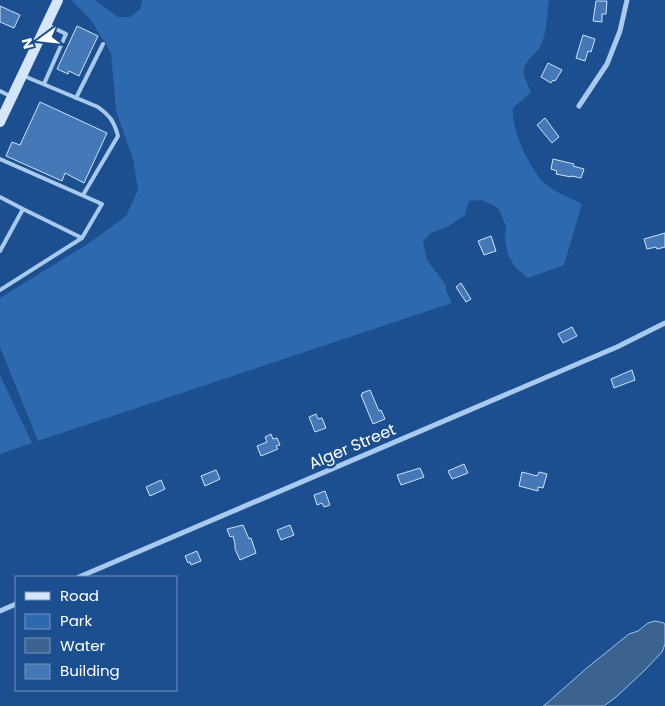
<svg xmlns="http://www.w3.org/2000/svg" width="665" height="706" font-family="Poppins,sans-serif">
<rect width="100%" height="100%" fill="#1b4f8f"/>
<path fill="#2e69ad" d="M 71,0 L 95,0 L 118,17 L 130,17 L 140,9 L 142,0 L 549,0 C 547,15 547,34 540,47 C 535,55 525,60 524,70 C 523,78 528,84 531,92 L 513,108 C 511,129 530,172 547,185 C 556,193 571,198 582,204 L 564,265 L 528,278 L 515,267 L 508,255 L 505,240 L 506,226 L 498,208 L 482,200 L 469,201 L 465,215 L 449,226 L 431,233 L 423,241 L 427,260 L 446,285 L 446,291 L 452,303 L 38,441 L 0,347 L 0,298 L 89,243 L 126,216 L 138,190 L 133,159 L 116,111 L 111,53 L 91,20 Z
M 0,375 L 32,443 L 0,454 Z"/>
<path fill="#3c6290" stroke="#9cc4f0" d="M 655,621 L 664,623 L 665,625 L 665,644 L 662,652 L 645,670 L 616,697 L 604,706 L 543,706 L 546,704 L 588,667 L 629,634 L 638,631 L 648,623 Z"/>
<path fill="#4478b7" stroke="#cfe3fa" d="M 596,1 L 607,1 L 606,14 L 602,14 L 602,22 L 593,21 Z
M 0,6 L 20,15 L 14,28 L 0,22 Z
M 77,26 L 98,36 L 79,76 L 69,71 L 68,74 L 57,69 Z
M 583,35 L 595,39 L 591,52 L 588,51 L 585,61 L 576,58 Z
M 548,63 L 562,70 L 555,81 L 553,80 L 551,83 L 541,77 Z
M 40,102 L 107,133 L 84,183 L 65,173 L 62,181 L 6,156 L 12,142 L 20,145 Z
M 545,118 L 559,137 L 552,143 L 537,125 Z
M 553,159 L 574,164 L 573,166 L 584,169 L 581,178 L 571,176 L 571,177 L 556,174 L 557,171 L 551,169 Z
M 665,233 L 665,247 L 657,249 L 656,247 L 647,249 L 644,239 Z
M 491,236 L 496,251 L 484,255 L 478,241 Z
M 461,283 L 471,299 L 466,302 L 456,287 Z
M 572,327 L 577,336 L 563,343 L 558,334 Z
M 632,370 L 635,380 L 614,388 L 611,379 Z
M 370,390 L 379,411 L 381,410 L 385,419 L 373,424 L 361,395 L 362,395 L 362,393 Z
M 316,414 L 318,419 L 322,418 L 326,428 L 315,432 L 309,417 Z
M 271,434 L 273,439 L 277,438 L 280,445 L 276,446 L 278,449 L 261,456 L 257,446 L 267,442 L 265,437 Z
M 464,464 L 468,473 L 452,479 L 448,471 Z
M 420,468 L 424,477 L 401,485 L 397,475 Z
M 216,470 L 220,479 L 205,486 L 201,476 Z
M 522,472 L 537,476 L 539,472 L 547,474 L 543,488 L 538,487 L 538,491 L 519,486 Z
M 161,480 L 165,489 L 150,496 L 146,487 Z
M 325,491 L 330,505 L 324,507 L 322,503 L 317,505 L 314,495 Z
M 243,525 L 249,539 L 251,538 L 256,553 L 240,560 L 235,549 L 235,544 L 233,536 L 230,537 L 227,529 Z
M 290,525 L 294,535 L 281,540 L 277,530 Z
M 197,551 L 201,561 L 191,565 L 190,562 L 188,563 L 185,556 Z"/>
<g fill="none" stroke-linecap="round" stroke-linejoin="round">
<path stroke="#a9c9ee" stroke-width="4" d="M 24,76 L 98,107 C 110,116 114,121 118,136 L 83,195
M 44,84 L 66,34 L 48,25
M 0,91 L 12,97
M 76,98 L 103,44
M 0,159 L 102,204 L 82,238 L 0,290
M 0,197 L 23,209
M 0,251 L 23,209 L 82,238"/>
<path stroke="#a9c9ee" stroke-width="5" d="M 579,106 L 607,64 L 620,31 L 627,0
M 79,577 L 617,347 L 665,323
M 0,611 L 16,604"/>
<path stroke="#d6e6fa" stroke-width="10" d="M 0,122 L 58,0"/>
</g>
<g text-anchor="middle" stroke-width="5" stroke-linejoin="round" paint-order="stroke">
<g font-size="16" fill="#fff" stroke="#1b4f8f">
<text transform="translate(352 446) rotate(-23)" y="6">Alger Street</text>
</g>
</g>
<rect x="15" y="576" width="162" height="115" fill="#1b4f8f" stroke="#7695bc"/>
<rect x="25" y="592" width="25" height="8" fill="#d6e6fa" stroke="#7695bc"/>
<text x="60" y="601" font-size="15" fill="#ffffff">Road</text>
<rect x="25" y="614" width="25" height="15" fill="#2e69ad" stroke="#7695bc"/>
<text x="60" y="626" font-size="15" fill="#ffffff">Park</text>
<rect x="25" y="638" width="25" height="15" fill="#3c6290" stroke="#7695bc"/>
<text x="60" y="651" font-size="15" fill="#ffffff">Water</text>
<rect x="25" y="664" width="25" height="15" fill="#4478b7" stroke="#7695bc"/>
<text x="60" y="676" font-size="15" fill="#ffffff">Building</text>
<g transform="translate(40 40) rotate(255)" stroke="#1b4f8f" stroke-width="4" paint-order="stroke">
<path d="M0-4L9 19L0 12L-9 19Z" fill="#ffffff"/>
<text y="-8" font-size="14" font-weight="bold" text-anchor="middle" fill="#ffffff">N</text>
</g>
</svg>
